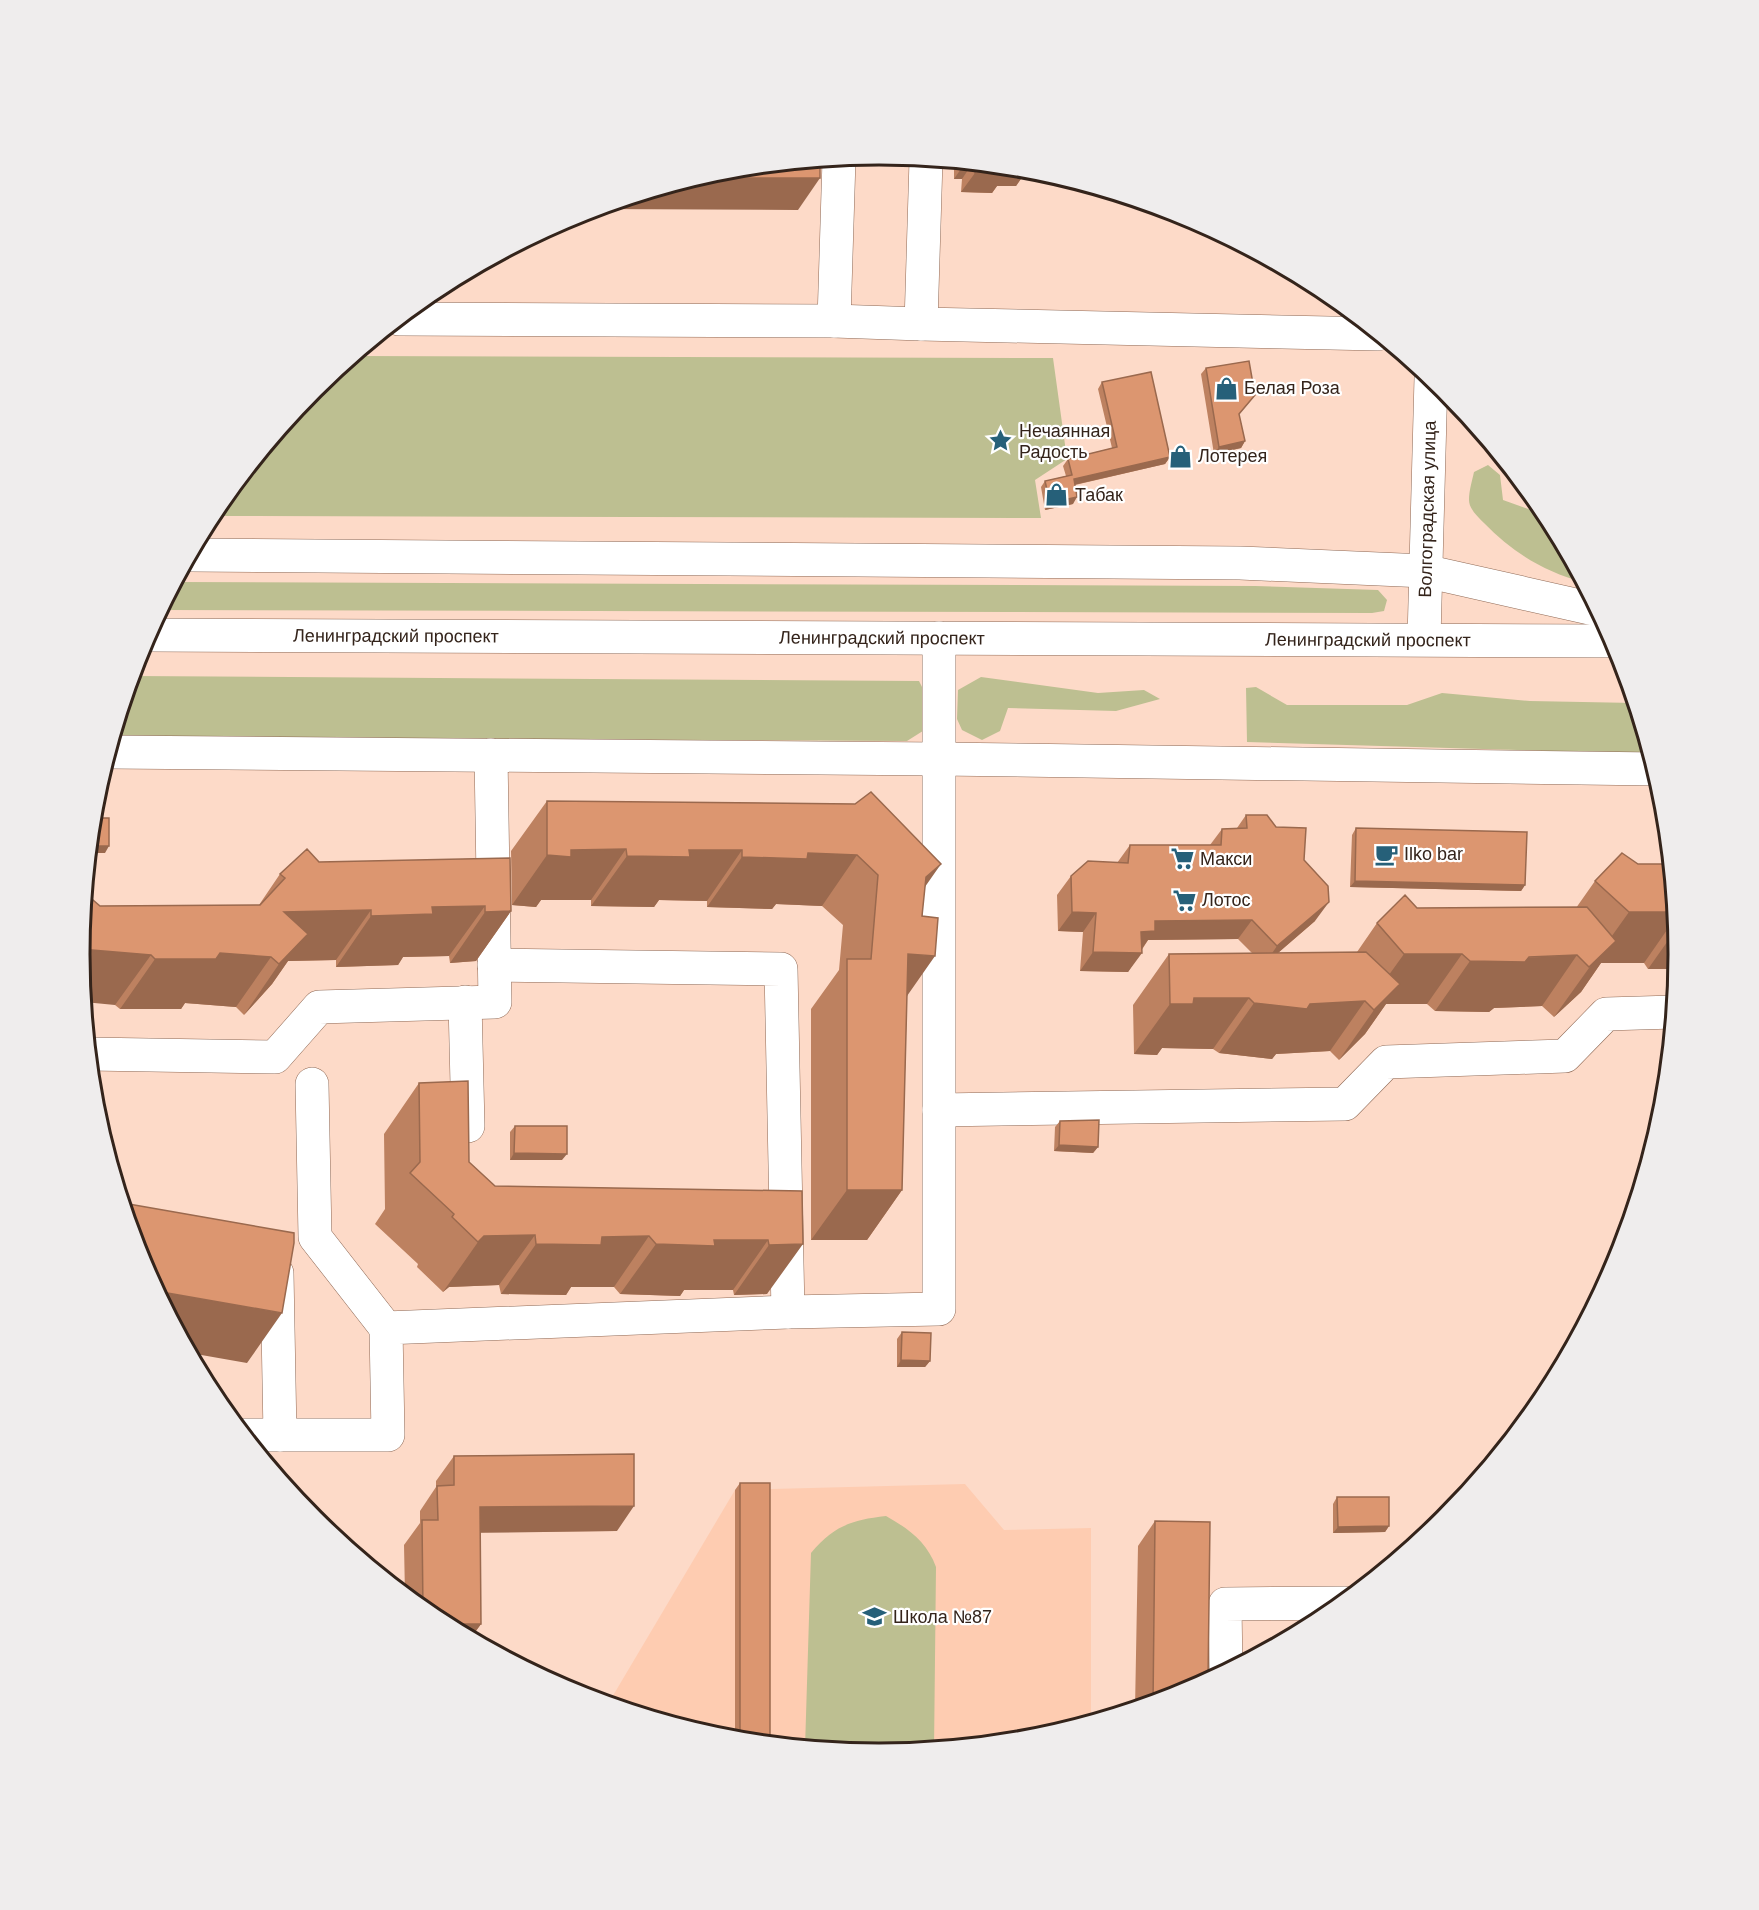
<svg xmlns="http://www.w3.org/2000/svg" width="1759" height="1910" font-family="Arial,sans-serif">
<rect width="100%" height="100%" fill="#fddac8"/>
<path fill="#feccb1" d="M 965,1484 L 1004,1530 L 1091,1528 L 1091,1723 L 1035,1740 L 879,1755 L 723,1740 L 608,1704 L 735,1490 Z"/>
<path fill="#bdbf91" d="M 354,356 L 1053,358 L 1067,459 L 1035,480 L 1041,518 L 211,516 L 314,389 Z
M 1488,465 L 1500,475 L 1503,500 L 1548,516 L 1583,582 C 1544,572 1512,552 1484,523 C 1478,517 1469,509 1469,500 C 1469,491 1472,481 1474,472 Z
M 176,582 L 1255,586 L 1378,590 L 1387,600 L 1384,611 L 1372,613 L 161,610 Z
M 132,676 L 919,681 L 929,701 L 926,729 L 907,741 L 114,737 Z
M 981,677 L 1098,693 L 1144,690 L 1160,699 L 1116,711 L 1008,708 L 1000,731 L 982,740 L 962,730 L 957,719 L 958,690 Z
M 1256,687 L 1287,705 L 1407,705 L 1442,693 L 1530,701 L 1635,703 L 1650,754 L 1247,742 L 1246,688 Z
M 886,1516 C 909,1529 927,1542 936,1567 L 934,1750 L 879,1755 L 805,1748 L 811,1553 C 834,1526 851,1520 886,1516 Z"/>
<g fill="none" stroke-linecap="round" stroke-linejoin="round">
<defs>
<g id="minor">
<path d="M 399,319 L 834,321 L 921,324 L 1378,334"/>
<path d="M 834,321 L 839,159"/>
<path d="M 921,324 L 926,160"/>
<path id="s1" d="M 1424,639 L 1431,378"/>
<path d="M 109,752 L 939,759 L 1655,769"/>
<path d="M 494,965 L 781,969 L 788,1312"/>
<path d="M 465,1002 L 468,1126"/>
<path d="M 89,1054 L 275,1057 L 319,1007 L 495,1002 L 491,755"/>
<path d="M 312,1084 L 315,1237 L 386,1328"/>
<path d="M 939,1110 L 1345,1104 L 1386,1062 L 1565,1056 L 1606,1014 L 1674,1012"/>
<path d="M 277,1273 L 280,1435"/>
<path d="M 244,1435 L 388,1435 L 386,1328 L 788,1312 L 939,1309 L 939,638"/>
<path d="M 1226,1672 L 1225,1604 L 1345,1603"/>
</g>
<g id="major">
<path d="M 191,555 L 1240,563 L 1425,571 L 1598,610"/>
<path id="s2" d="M 148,635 L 1614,641"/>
</g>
</defs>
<use href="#minor" stroke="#8f6955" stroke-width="34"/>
<use href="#major" stroke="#8f6955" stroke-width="34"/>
<use href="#minor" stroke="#fff" stroke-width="33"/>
<use href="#major" stroke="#fff" stroke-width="33"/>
</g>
<path fill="#bd8160" d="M 948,162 L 1027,170 L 1016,186 L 997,186 L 992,193 L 961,192 L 962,179 L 954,179 L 954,163 L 948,163 Z
M 1206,368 L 1250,401 L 1239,414 L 1245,441 L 1241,448 L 1214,454 L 1201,374 Z
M 1102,382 L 1170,457 L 1165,464 L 1075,485 L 1073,504 L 1045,510 L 1041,487 L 1045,481 L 1066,476 L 1063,466 L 1068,459 L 1112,448 L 1098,389 Z
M 547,801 L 855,804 L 925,886 L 907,997 L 902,1190 L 867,1240 L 811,1240 L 811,1009 L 839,970 L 843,925 L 822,906 L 776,904 L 772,909 L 707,907 L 707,901 L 659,900 L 654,907 L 591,906 L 591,900 L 541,900 L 536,907 L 512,905 L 511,851 Z
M 1246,815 L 1276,827 L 1304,860 L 1315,921 L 1278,953 L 1357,952 L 1377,923 L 1417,908 L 1576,908 L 1595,881 L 1638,864 L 1671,864 L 1679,955 L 1678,969 L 1648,969 L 1644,963 L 1601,963 L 1581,992 L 1554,1017 L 1542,1006 L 1494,1008 L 1489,1012 L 1435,1011 L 1427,1004 L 1386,1004 L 1365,1034 L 1339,1060 L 1330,1051 L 1276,1054 L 1272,1059 L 1219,1053 L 1213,1049 L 1162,1048 L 1157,1055 L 1134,1054 L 1133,1005 L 1169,954 L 1252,953 L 1238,939 L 1148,940 L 1128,972 L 1080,971 L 1083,932 L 1058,931 L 1057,895 L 1071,876 L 1117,863 L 1130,845 L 1210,845 L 1222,829 L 1237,828 Z
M 1356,828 L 1525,885 L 1521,891 L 1350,887 L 1352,835 Z
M 319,862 L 511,911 L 476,961 L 450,963 L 449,956 L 403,957 L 398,965 L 336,967 L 336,960 L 288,961 L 272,984 L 244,1015 L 236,1007 L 185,1003 L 181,1009 L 120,1009 L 115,1005 L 100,906 L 259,905 L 280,874 Z
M 419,1083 L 469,1162 L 495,1186 L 802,1191 L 767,1294 L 734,1295 L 733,1290 L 684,1290 L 680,1296 L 620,1294 L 614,1287 L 571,1287 L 566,1295 L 501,1294 L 499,1285 L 449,1287 L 443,1292 L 417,1267 L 418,1264 L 375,1224 L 385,1209 L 384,1134 Z
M 1060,1121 L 1098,1147 L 1093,1153 L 1054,1151 L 1055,1127 Z
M 515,1126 L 562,1160 L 510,1160 L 510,1132 Z
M 902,1332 L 930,1361 L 925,1367 L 897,1367 L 897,1339 Z
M 454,1456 L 617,1531 L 480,1532 L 481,1624 L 470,1639 L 435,1620 L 405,1595 L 404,1545 L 420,1523 L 420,1511 L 436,1487 L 436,1481 Z
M 740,1483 L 770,1744 L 735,1741 L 735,1490 Z
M 1337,1497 L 1389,1526 L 1385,1532 L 1333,1533 L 1333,1504 Z
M 1155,1521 L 1185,1694 L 1135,1709 L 1138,1546 Z
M 1323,1612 L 1324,1620 L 1314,1626 Z"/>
<path fill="#9a694e" d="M 965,163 L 972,164 L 962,179 L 954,179 Z
M 1005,167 L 1027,170 L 1016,186 L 997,186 L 992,193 L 961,192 L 975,173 Z
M 700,178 L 820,178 L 798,210 L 595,209 Z
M 1245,441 L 1241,448 L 1214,454 L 1219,447 Z
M 1170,457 L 1165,464 L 1069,486 L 1074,479 Z
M 1077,497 L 1073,504 L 1045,510 L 1050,503 Z
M 90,846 L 109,846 L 105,853 L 90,853 Z
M 626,849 L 591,900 L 541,900 L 536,907 L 512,905 L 547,855 L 571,850 Z
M 689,850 L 742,850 L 707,901 L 659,900 L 654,907 L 591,906 L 627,856 Z
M 808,853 L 857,855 L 822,906 L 776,904 L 772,909 L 707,907 L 742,857 Z
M 941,864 L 906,914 L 926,877 Z
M 1355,881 L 1525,885 L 1521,891 L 1350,887 Z
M 1329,902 L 1315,921 L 1264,965 L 1277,946 Z
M 485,906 L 449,956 L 403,957 L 398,965 L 336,967 L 371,916 L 432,907 Z
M 371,910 L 336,960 L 288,961 L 272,984 L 244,1015 L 279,964 L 271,957 L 236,1007 L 185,1003 L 181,1009 L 120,1009 L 155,959 L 220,953 L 284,912 Z
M 511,911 L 476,961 L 450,963 L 485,912 Z
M 1072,912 L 1096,913 L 1083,932 L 1058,931 Z
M 1629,912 L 1675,912 L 1676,917 L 1644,963 L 1601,963 L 1581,992 L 1554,1017 Z
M 1252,920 L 1238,939 L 1148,940 L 1141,950 L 1141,932 L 1155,921 Z
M 1677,928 L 1679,955 L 1678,969 L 1648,969 Z
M 80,949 L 151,955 L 115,1005 L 84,1002 L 80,955 Z
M 1093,952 L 1142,953 L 1128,972 L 1080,971 Z
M 908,954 L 935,956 L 900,1006 Z
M 1404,954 L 1462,954 L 1427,1004 L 1386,1004 L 1365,1034 L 1339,1060 L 1374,1010 L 1368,1004 Z
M 1577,955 L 1542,1006 L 1494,1008 L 1489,1012 L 1435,1011 L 1470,961 Z
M 1194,998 L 1249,998 L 1213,1049 L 1162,1048 L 1157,1055 L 1134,1054 L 1170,1004 Z
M 1365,1001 L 1330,1051 L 1276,1054 L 1272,1059 L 1219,1053 L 1254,1003 L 1310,1004 Z
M 1059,1145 L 1098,1147 L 1093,1153 L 1054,1151 Z
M 514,1153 L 567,1154 L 562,1160 L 510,1160 Z
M 847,1190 L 902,1190 L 867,1240 L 811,1240 Z
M 535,1235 L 499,1285 L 449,1287 L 443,1292 L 478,1242 L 484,1236 Z
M 649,1236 L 614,1287 L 571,1287 L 566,1295 L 501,1294 L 536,1244 L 602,1237 Z
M 714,1240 L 768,1240 L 733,1290 L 684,1290 L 680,1296 L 620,1294 L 656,1244 Z
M 803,1244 L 767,1294 L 734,1295 L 769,1245 Z
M 156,1291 L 282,1313 L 247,1363 L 190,1353 Z
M 901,1360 L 930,1361 L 925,1367 L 897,1367 Z
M 634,1506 L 617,1531 L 462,1533 L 480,1507 Z
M 1389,1526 L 1385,1532 L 1333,1533 L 1338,1527 Z
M 443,1624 L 481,1624 L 470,1639 Z"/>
<path fill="#dc9670" stroke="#9a694e" stroke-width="1.5" d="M 820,161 L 820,178 L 700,178 L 724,170 Z
M 975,164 L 1006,167 L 1006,173 L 975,173 Z
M 1249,361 L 1255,395 L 1239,414 L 1245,441 L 1219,447 L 1206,368 Z
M 1151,372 L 1170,457 L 1074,479 L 1077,497 L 1050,503 L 1045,481 L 1072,475 L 1068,459 L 1117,447 L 1102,382 Z
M 871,792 L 941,864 L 926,877 L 922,916 L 938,918 L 935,956 L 908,954 L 902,1190 L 847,1190 L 847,959 L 871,959 L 878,875 L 857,855 L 808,853 L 807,859 L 742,857 L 742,850 L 689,850 L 690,857 L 627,856 L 626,849 L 571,850 L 571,857 L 547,855 L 547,801 L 855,804 Z
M 1246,815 L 1267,815 L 1276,827 L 1306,828 L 1304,860 L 1328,886 L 1329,902 L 1277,946 L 1252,920 L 1155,921 L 1155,931 L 1141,932 L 1142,953 L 1093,952 L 1096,913 L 1072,912 L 1071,876 L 1088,861 L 1128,863 L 1130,845 L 1221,845 L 1222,829 L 1247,828 Z
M 93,818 L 109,818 L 109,846 L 90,846 Z
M 1356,828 L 1527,832 L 1525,885 L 1355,881 Z
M 307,849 L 319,862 L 510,858 L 511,911 L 485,912 L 485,906 L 432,907 L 433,914 L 371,916 L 371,910 L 284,912 L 308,934 L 279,964 L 271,957 L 220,953 L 216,959 L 155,959 L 151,955 L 80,949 L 86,894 L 100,906 L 260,905 L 285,878 L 280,874 Z
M 1622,853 L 1638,864 L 1671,864 L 1675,912 L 1629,912 L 1595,881 Z
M 1405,895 L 1417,908 L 1587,907 L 1616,941 L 1589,967 L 1577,955 L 1529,957 L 1525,962 L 1470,961 L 1462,954 L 1404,954 L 1377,923 Z
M 1366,952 L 1400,984 L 1374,1010 L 1365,1001 L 1310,1004 L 1307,1009 L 1254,1003 L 1249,998 L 1194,998 L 1193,1004 L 1170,1004 L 1169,954 Z
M 82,976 L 86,981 L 82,984 Z
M 468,1081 L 469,1162 L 495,1186 L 802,1191 L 803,1244 L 769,1245 L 768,1240 L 714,1240 L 715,1246 L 656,1244 L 649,1236 L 602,1237 L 601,1245 L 536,1244 L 535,1235 L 484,1236 L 478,1242 L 452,1217 L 454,1214 L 410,1173 L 420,1162 L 419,1083 Z
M 1099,1120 L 1098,1147 L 1059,1145 L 1060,1121 Z
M 515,1126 L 567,1126 L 567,1154 L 514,1153 Z
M 123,1203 L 294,1233 L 294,1243 L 282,1313 L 156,1291 L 140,1261 Z
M 902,1332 L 931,1333 L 930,1361 L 901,1360 Z
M 634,1454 L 634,1506 L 480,1507 L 481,1624 L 443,1624 L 435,1620 L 423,1610 L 422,1520 L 438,1520 L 437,1486 L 454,1485 L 454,1456 Z
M 740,1483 L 770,1483 L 770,1744 L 740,1741 Z
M 1337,1497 L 1389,1497 L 1389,1526 L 1338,1527 Z
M 1155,1521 L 1210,1522 L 1208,1682 L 1185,1694 L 1153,1704 Z
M 1323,1612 L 1334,1612 L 1324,1620 Z"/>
<defs>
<symbol id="shop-bare" viewBox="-9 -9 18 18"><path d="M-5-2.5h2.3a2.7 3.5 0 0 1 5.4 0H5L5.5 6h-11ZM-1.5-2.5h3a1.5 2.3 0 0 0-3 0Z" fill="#266079" stroke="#fff" stroke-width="2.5" paint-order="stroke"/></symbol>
<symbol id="sight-bare" viewBox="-9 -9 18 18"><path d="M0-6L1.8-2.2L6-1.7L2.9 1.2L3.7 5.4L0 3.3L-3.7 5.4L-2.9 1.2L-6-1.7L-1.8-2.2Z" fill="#266079" stroke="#fff" stroke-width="2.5" paint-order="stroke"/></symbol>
<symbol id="cafe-bare" viewBox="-9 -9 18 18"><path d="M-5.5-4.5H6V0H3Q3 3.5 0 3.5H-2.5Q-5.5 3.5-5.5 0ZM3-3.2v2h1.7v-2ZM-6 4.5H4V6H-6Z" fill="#266079" stroke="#fff" stroke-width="2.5" paint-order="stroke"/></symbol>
<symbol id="supermarket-bare" viewBox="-9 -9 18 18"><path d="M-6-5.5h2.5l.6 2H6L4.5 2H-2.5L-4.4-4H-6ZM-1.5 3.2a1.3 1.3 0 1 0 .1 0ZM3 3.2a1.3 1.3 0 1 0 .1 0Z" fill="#266079" stroke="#fff" stroke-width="2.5" paint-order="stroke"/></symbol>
<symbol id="school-bare" viewBox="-9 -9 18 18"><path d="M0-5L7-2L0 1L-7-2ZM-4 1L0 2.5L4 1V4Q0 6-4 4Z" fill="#266079" stroke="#fff" stroke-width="2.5" paint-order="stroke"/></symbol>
</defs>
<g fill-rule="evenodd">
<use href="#shop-bare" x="1210" y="372" width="33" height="33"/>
<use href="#sight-bare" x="984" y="424" width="33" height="33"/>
<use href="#shop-bare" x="1164" y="440" width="33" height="33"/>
<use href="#shop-bare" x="1040" y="478" width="33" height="33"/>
<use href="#cafe-bare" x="1370" y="838" width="33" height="33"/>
<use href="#supermarket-bare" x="1166" y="842" width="33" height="33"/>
<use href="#supermarket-bare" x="1168" y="884" width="33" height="33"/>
<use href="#school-bare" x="858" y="1600" width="33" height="33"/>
</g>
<g text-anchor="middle" stroke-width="4.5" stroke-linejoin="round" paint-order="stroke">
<g font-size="18" fill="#34241b" stroke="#fff" text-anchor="start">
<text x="1244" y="394">Белая Роза</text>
<text x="1019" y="437">Нечаянная<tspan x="1019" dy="21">Радость</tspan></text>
<text x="1198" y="462">Лотерея</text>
<text x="1075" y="501">Табак</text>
<text x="1404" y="860">Ilko bar</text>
<text x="1200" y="865">Макси</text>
<text x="1202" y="906">Лотос</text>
<text x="893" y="1623">Школа №87</text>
</g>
<g font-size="18" fill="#34241b" stroke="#fff">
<text dy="6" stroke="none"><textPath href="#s1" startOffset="130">Волгоградская улица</textPath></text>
<text dy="6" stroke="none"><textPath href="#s2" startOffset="248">Ленинградский проспект</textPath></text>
<text dy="6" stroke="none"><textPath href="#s2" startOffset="734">Ленинградский проспект</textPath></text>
<text dy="6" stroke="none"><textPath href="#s2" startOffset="1220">Ленинградский проспект</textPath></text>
</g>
</g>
<path d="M0 0H1759V1910H0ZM90 954a789 789 0 1 1 1578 0a789 789 0 1 1-1578 0Z" fill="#efeded" fill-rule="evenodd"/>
<path fill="none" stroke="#34241b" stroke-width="3" d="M90 954a789 789 0 1 1 1578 0a789 789 0 1 1-1578 0Z"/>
</svg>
